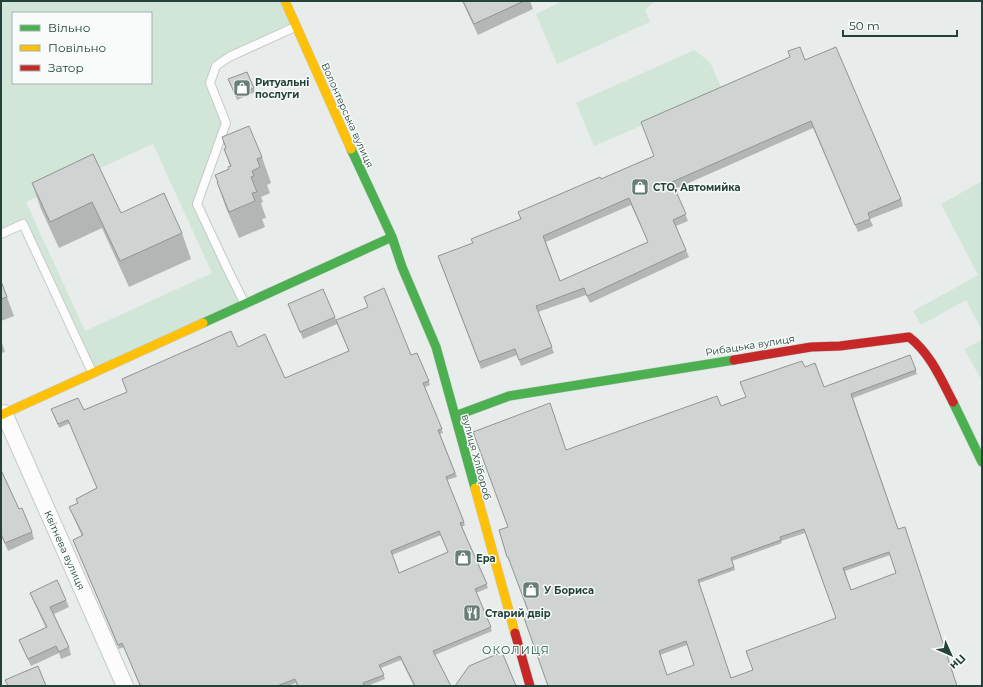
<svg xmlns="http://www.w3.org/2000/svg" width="983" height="687" font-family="Montserrat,sans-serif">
<rect width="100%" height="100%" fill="#e8edeb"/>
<path fill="#d1e6d8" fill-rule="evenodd" d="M 1,1 L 285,1 L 296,26 L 216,66 L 210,83 L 226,123 L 197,205 L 245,304 L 93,373 L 23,224 L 1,234 ZM 13,13 L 151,13 L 151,83 L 13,83 ZM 153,144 L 212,273 L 85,331 L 26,202 Z
M 562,1 L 655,1 L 645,10 L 650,22 L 557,64 L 536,14 Z
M 694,50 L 710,62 L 723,91 L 594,146 L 576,103 Z
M 982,181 L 982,331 L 966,300 L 921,325 L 913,311 L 978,275 L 941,204 Z
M 982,340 L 982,381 L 964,349 Z"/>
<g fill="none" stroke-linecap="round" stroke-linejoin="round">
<defs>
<path id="lane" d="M 1,234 L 23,224 L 92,372
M 244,302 L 228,270 L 197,204 L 226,123 L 210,83 L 216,66 L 229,57 L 295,27"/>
<path id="street" d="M 4,413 L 125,686"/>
<path id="fast" d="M 351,149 L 392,237 L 402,267 L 436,347 L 475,488
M 203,323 L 392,237
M 953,402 L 982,462
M 455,416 L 509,396 L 734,360"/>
<path id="slow" d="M 285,1 L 351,149
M 1,415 L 203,323
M 475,488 L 515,633"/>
<path id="jam" d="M 734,360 L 811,347 L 840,346 L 909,337 C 930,353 941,379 953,402
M 515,633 L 530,686"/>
</defs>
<use href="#lane" stroke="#c5cac8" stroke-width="10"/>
<use href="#street" stroke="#c5cac8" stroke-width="18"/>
<use href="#fast" stroke="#c3cbc8" stroke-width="10"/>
<use href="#slow" stroke="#c3cbc8" stroke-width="10"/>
<use href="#jam" stroke="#c3cbc8" stroke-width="10"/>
<use href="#lane" stroke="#fcfcfc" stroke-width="8"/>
<use href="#street" stroke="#fcfcfc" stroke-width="16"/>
<use href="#fast" stroke="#4caf50" stroke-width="9"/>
<use href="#slow" stroke="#ffc107" stroke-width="9"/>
<use href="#jam" stroke="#c62828" stroke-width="9"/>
</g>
<path fill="#b2b6b5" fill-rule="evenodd" d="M 462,1 L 530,1 L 533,9 L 478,35 Z
M 805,60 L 901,199 L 903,206 L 870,219 L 873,226 L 858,232 L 813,128 L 675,189 L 688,221 L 676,226 L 689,257 L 590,303 L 586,295 L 538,312 L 554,353 L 521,366 L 517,355 L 481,369 L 438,256 L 473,243 L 521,219 L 518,212 L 601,179 L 654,156 ZM 631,205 L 648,242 L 560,281 L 546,242 Z
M 247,72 L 255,92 L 237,100 L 228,79 Z
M 222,137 L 262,157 L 271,183 L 267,185 L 270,193 L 261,197 L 263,202 L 261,203 L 266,218 L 262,219 L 265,227 L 239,238 L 226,208 L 217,182 L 218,182 L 215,175 L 229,169 L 230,166 L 224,149 L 226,148 Z
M 93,154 L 121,213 L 182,233 L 191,259 L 129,287 L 102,228 L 59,248 L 41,209 L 32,183 Z
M 1,281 L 14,316 L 1,321 Z
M 288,304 L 335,317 L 336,320 L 411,355 L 417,353 L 430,385 L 425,387 L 443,433 L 440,434 L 457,477 L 447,480 L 465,525 L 462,527 L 488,588 L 476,593 L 492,631 L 435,655 L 451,686 L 414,686 L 401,660 L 381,668 L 385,679 L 367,686 L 297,686 L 296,683 L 288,686 L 140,686 L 124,647 L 119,649 L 73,540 L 82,536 L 69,507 L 77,503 L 76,499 L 97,488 L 70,423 L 59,428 L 51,409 L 84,410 L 238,347 L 285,378 L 349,351 L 337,324 L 303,339 ZM 441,535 L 448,552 L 399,573 L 392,555 Z
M 1,340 L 5,352 L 1,353 Z
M 910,355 L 917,374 L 853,398 L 898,529 L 957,686 L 548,686 L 529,613 L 510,560 L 509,561 L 499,530 L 508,527 L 566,450 L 721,406 L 746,397 L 805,367 L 824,387 ZM 805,533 L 836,618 L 753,670 L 731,678 L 699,583 L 735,570 L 732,561 L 782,543 L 781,541 ZM 890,555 L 896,573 L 851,590 L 845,571 ZM 687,645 L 694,665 L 667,675 L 660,655 Z
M 1,470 L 19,509 L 32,532 L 34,539 L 8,551 L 1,535 Z
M 30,593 L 66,600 L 69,607 L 54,614 L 69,647 L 71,655 L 61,659 L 59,653 L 31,666 L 19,640 L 46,628 L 33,600 Z"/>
<path fill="#cfd4d2" stroke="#919493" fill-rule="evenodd" d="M 463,1 L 524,1 L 474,24 Z
M 800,47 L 805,60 L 836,47 L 901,199 L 868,213 L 870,219 L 855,225 L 811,121 L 672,182 L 686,214 L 673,220 L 686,250 L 587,296 L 584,288 L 536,306 L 552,347 L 519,360 L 515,349 L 479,362 L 438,256 L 473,243 L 471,239 L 521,219 L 518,212 L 600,177 L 601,179 L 654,156 L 641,122 L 790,57 L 788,51 ZM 629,198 L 648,242 L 560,281 L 543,236 Z
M 247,72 L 254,88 L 236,96 L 228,79 Z
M 249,126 L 262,157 L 257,159 L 260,167 L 252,171 L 254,176 L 251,177 L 257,192 L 252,193 L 255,201 L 229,212 L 217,182 L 218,182 L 215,175 L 229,169 L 228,167 L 231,166 L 224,149 L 226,148 L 222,137 Z
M 93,154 L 121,213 L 164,193 L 182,233 L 120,261 L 92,202 L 50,222 L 32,183 Z
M 1,281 L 7,297 L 1,299 Z
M 384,288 L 411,355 L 417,353 L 429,381 L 423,383 L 442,429 L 438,430 L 455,473 L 446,477 L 464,522 L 460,523 L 487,584 L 475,589 L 491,627 L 433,651 L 451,686 L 415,686 L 400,656 L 379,665 L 384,675 L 363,683 L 364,686 L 298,686 L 295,679 L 277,686 L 142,686 L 142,685 L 140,685 L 122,643 L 118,645 L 73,540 L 83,535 L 69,507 L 78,503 L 76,499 L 97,488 L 68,420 L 58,424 L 51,409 L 78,398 L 84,410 L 127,392 L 122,379 L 231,331 L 238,347 L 265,334 L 285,378 L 349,351 L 336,320 L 368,307 L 364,297 ZM 439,531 L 448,552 L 399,573 L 391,551 Z
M 323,289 L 335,317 L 300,332 L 288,304 Z
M 910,355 L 916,370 L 851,394 L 898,529 L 905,527 L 957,686 L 548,686 L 523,615 L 529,613 L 508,557 L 507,557 L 499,530 L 508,527 L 473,432 L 550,403 L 566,450 L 717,396 L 721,406 L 746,397 L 740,382 L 802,361 L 805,367 L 815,363 L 824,387 ZM 804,529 L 836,618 L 746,651 L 753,670 L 731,678 L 698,580 L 734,567 L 731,558 L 781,540 L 780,537 ZM 889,552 L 896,573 L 851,590 L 843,568 ZM 686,641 L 694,665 L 667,675 L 659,651 Z
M 1,470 L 19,509 L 22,508 L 32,532 L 5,543 L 1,534 Z
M 57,580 L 66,600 L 50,607 L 69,647 L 59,652 L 56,646 L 28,659 L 19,640 L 47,627 L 30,593 Z
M 502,652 L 516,686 L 455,686 L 469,666 Z
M 38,666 L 46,686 L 8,686 L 5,680 Z"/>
<defs>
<symbol id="shop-square" viewBox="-11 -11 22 22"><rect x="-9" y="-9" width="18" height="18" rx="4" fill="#697e78" stroke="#f7fbf9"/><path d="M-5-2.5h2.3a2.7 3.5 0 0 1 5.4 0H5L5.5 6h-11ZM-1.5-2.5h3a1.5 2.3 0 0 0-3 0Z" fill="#fff"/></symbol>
<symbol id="restaurant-square" viewBox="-11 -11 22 22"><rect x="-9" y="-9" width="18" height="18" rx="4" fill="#697e78" stroke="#f7fbf9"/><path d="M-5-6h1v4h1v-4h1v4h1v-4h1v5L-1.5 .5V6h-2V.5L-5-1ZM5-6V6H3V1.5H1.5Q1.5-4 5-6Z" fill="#fff"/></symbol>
</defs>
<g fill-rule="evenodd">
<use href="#shop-square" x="232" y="78" width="20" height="20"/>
<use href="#shop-square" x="630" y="177" width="20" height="20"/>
<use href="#shop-square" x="453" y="548" width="20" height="20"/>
<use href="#shop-square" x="521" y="580" width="20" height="20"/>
<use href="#restaurant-square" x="462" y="603" width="20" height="20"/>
</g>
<g text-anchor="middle" stroke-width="3" stroke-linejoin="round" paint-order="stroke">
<g font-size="10" font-weight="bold" fill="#24423a" stroke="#f7fbf9" text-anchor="start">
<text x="255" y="86">Ритуальні<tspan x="255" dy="12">послуги</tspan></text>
<text x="653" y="191">СТО, Автомийка</text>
<text x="476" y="562">Ера</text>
<text x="544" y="594">У Бориса</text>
<text x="485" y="617">Старий двір</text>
</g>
<g font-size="10" fill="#24423a" stroke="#f7fbf9">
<text transform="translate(348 115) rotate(66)" y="4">Волонтерська вулиця</text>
<text transform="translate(750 345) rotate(-9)" y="4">Рибацька вулиця</text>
<text transform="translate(477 457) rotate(75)" y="4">вулиця Хлібороб</text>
<text transform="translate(65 550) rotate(66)" y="4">Квітнева вулиця</text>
</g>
<g font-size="11" letter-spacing="1" fill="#1f5548" stroke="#f7fbf9">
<text x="516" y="654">ОКОЛИЦЯ</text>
</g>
</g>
<rect width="983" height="687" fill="none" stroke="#24423a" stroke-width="4"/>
<rect x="12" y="12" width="140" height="72" fill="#f7fbf9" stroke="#a3b1ad"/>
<rect x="20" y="25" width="20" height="6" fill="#4caf50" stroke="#a3b1ad"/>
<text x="48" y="32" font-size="12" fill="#24423a">Вільно</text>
<rect x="20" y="45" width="20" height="6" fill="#ffc107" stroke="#a3b1ad"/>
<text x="48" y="52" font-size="12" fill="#24423a">Повільно</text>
<rect x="20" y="65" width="20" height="6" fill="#c62828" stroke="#a3b1ad"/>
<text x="48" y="72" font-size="12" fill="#24423a">Затор</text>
<g transform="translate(951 655) rotate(135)" stroke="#f7fbf9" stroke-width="3" paint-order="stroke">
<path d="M0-3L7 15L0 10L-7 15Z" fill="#24423a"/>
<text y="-6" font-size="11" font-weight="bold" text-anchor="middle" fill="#24423a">Пн</text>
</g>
<path d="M843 30v6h114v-6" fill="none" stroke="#24423a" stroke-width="2"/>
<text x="849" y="30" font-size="12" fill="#24423a" stroke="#f7fbf9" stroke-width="3" paint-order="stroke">50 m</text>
</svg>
